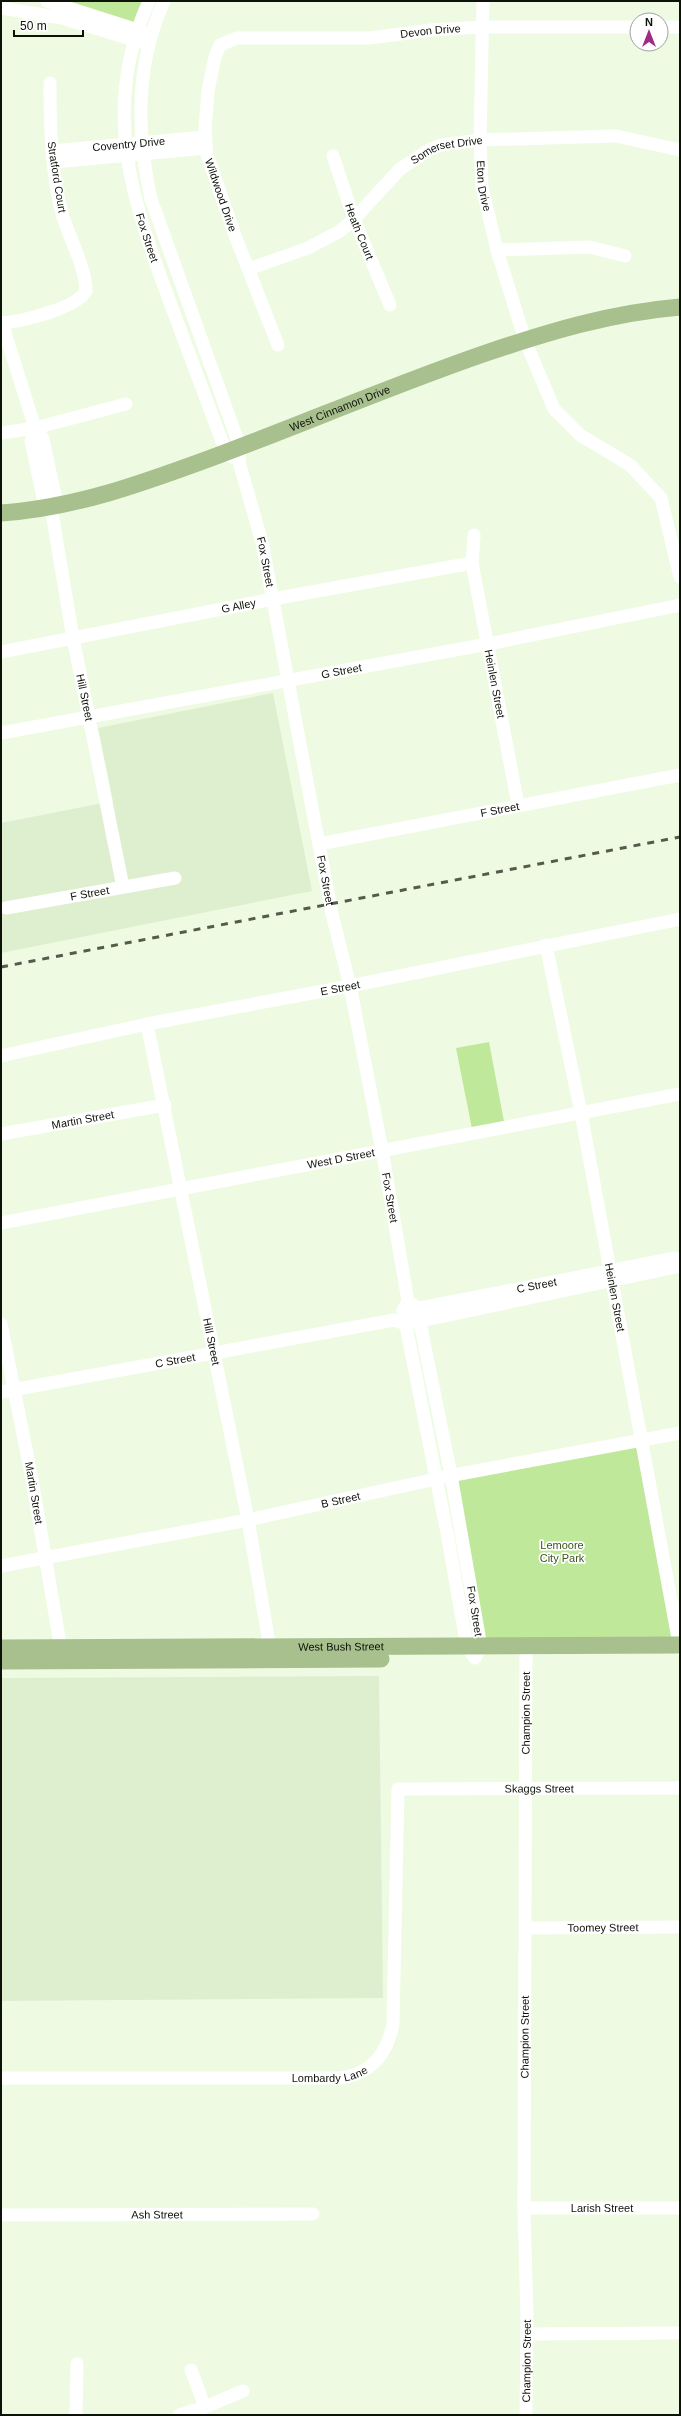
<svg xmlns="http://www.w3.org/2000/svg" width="681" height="2416" font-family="Helvetica,sans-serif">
<rect width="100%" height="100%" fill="#eefbe2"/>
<path fill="#deefd0" d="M 273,693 L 312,891 L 1,953 L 1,823 L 113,801 L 98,728 Z
M 379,1676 L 383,1998 L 1,2001 L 1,1678 Z"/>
<path fill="#c0e89a" d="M 45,1 L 146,1 L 135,28 Z
M 489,1042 L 505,1127 L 473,1134 L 456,1048 Z
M 640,1440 L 679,1645 L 481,1647 L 451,1475 Z"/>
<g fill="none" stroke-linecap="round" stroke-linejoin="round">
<g stroke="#fff" stroke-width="13">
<path d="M 47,1 L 144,32"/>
<path id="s1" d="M 149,1 C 100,108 132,201 171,305 C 189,354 208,403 226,452 L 232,457"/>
<path id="s2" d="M 164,1 C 135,65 136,132 151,199 L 240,447 L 239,462 L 262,542 L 332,914 L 350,986 L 382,1150 L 408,1301 L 403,1311 L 447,1533 L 467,1647 L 475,1658 L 481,1647 L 451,1475 L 417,1308 L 408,1301"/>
<path id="s3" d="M 483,1 L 480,140 L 482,187 L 497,250 L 525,340 L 554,409 L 580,435 L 630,465 L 661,498 L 680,577"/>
<path d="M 1,8 L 62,18 L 141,42"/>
<path d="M 661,27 L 680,27"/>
<path id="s4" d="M 52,151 L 205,137"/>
<path id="s5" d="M 333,156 L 354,219 L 390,305"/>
<path d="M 54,162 L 206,148"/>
<path d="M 497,250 L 590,247 L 625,256"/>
<path id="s6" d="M 249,269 L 308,248 L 340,231 L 354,219 L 400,169 L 429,150 L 441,145 L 480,140 L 616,136 L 680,150"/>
<path d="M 1,323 C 21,322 77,308 86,291 C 85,263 68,237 61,210 C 51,168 50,125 50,83"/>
<path id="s7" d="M 2,323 L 35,428 L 43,439 L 55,495 L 51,507 L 73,638 L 123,887"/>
<path id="s8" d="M 278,345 L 236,238 L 207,155 L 205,128 L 208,91 L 215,57 L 220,45 L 237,38 L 370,38 L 431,30 L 482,27 L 637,27"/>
<path d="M 35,428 L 31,441 L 43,497 L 51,507"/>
<path d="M 1,433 L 35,428 L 126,404"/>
<path id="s9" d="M 474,535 L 472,563 L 518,805"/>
<path id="s10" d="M 1,652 L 273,599 L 472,563"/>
<path id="s11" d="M 1,733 L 488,644 L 680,605"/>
<path id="s12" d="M 319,844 L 680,775"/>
<path id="s13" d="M 6,908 L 175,878"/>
<path id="s14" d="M 546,945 L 581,1113 L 680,1649"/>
<path id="s15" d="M 147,1024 L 248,1520 L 271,1654"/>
<path id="s16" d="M 1,1056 L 147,1024 L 350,986 L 680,919"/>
<path id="s17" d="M 1,1134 L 165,1105"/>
<path id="s18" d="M 1,1223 L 680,1094"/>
<path id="s19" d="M 410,1310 L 675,1258"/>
<path id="s20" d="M 1,1324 L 31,1474 L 62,1655"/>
<path id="s21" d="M 1,1392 L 394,1320 L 406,1324 L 680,1266"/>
<path id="s22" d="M 1,1566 L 248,1520 L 454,1475 L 680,1433"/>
<path id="s23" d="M 526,1928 L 680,1927"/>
<path id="s24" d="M 1,2078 L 341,2078 C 373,2073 387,2053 393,2024 L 398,1789 L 680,1788"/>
<path id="s25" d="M 524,2208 L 680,2208"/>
<path id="s26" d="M 1,2215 L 313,2214"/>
<path d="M 527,2334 L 680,2333"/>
<path d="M 191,2370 L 205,2407"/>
<path d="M 76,2415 L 77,2364"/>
<path d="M 179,2415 L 205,2407 L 243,2391"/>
<path id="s27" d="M 526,2415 L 527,2317 L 524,2208 L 526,1647"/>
</g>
<g stroke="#a8bf8e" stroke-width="17">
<path id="s28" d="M 1,513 C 75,508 143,483 211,458 C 303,424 393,385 486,353 C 551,331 611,313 680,307"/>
<path id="s29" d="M 1,1648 L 680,1645"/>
<path d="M 1,1661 L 381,1659"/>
</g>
<path stroke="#535b4d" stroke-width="3" stroke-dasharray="7 7" stroke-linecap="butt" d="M 1,967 L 680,837"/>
</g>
<g text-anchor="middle" stroke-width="3.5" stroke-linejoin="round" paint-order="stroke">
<g font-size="11" fill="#0d1209" stroke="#fff">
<text dy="4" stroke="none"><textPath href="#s8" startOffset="527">Devon Drive</textPath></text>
<text dy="4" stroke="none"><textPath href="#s4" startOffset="77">Coventry Drive</textPath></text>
<text dy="4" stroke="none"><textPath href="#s6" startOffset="237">Somerset Drive</textPath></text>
<text transform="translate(57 177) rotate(81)" y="4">Stratford Court</text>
<text dy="4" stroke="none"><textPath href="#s3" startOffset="185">Eton Drive</textPath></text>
<text transform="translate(221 195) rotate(71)" y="4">Wildwood Drive</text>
<text dy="4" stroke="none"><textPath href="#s5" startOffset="80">Heath Court</textPath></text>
<text dy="4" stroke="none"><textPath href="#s1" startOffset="243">Fox Street</textPath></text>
<text dy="4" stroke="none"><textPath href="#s28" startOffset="356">West Cinnamon Drive</textPath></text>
<text dy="4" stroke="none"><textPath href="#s2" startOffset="584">Fox Street</textPath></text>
<text dy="4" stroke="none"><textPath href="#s10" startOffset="242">G Alley</textPath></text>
<text dy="4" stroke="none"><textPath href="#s11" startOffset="346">G Street</textPath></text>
<text dy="4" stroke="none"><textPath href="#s9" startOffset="151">Heinlen Street</textPath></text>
<text dy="4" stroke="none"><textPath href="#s7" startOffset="387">Hill Street</textPath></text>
<text dy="4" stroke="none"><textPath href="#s12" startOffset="184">F Street</textPath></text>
<text dy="4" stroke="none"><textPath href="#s2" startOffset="908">Fox Street</textPath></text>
<text dy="4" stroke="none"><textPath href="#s13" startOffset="85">F Street</textPath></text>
<text dy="4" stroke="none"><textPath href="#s16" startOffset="346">E Street</textPath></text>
<text dy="4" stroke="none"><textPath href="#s17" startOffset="83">Martin Street</textPath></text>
<text dy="4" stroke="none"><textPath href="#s18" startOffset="346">West D Street</textPath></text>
<text dy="4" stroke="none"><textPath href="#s2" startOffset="1232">Fox Street</textPath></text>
<text dy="4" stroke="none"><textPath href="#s19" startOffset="129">C Street</textPath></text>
<text dy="4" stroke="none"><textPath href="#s14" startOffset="359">Heinlen Street</textPath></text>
<text dy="4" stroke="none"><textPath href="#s15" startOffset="324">Hill Street</textPath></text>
<text dy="4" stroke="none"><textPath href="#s21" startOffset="177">C Street</textPath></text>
<text dy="4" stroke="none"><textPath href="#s20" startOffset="172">Martin Street</textPath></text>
<text dy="4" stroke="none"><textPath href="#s22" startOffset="346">B Street</textPath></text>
<text transform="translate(475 1611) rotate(81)" y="4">Fox Street</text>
<text dy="4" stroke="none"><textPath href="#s29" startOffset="340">West Bush Street</textPath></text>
<text dy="4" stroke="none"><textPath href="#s27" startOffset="702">Champion Street</textPath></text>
<text dy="4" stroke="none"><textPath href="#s24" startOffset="797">Skaggs Street</textPath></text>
<text dy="4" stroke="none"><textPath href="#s23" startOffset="77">Toomey Street</textPath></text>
<text dy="4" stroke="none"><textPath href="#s27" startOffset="378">Champion Street</textPath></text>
<text dy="4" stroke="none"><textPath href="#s24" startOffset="329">Lombardy Lane</textPath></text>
<text dy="4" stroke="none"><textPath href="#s25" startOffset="78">Larish Street</textPath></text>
<text dy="4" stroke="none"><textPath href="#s26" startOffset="156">Ash Street</textPath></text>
<text dy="4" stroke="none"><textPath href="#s27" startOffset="54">Champion Street</textPath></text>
</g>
<g font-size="11" fill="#3a551a" stroke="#fff">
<text x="562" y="1549">Lemoore<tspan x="562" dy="13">City Park</tspan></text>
</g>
</g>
<rect width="681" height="2416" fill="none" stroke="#0d1209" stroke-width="4"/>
<g transform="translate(649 32)"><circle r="19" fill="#ffffff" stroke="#9ea09d"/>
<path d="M0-3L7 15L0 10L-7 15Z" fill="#a12a82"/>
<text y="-6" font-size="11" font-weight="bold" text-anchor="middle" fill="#0d1209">N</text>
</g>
<path d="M14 30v6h69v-6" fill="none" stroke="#0d1209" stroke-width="2"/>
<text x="20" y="30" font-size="12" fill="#0d1209" stroke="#ffffff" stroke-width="3" paint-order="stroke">50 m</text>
</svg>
